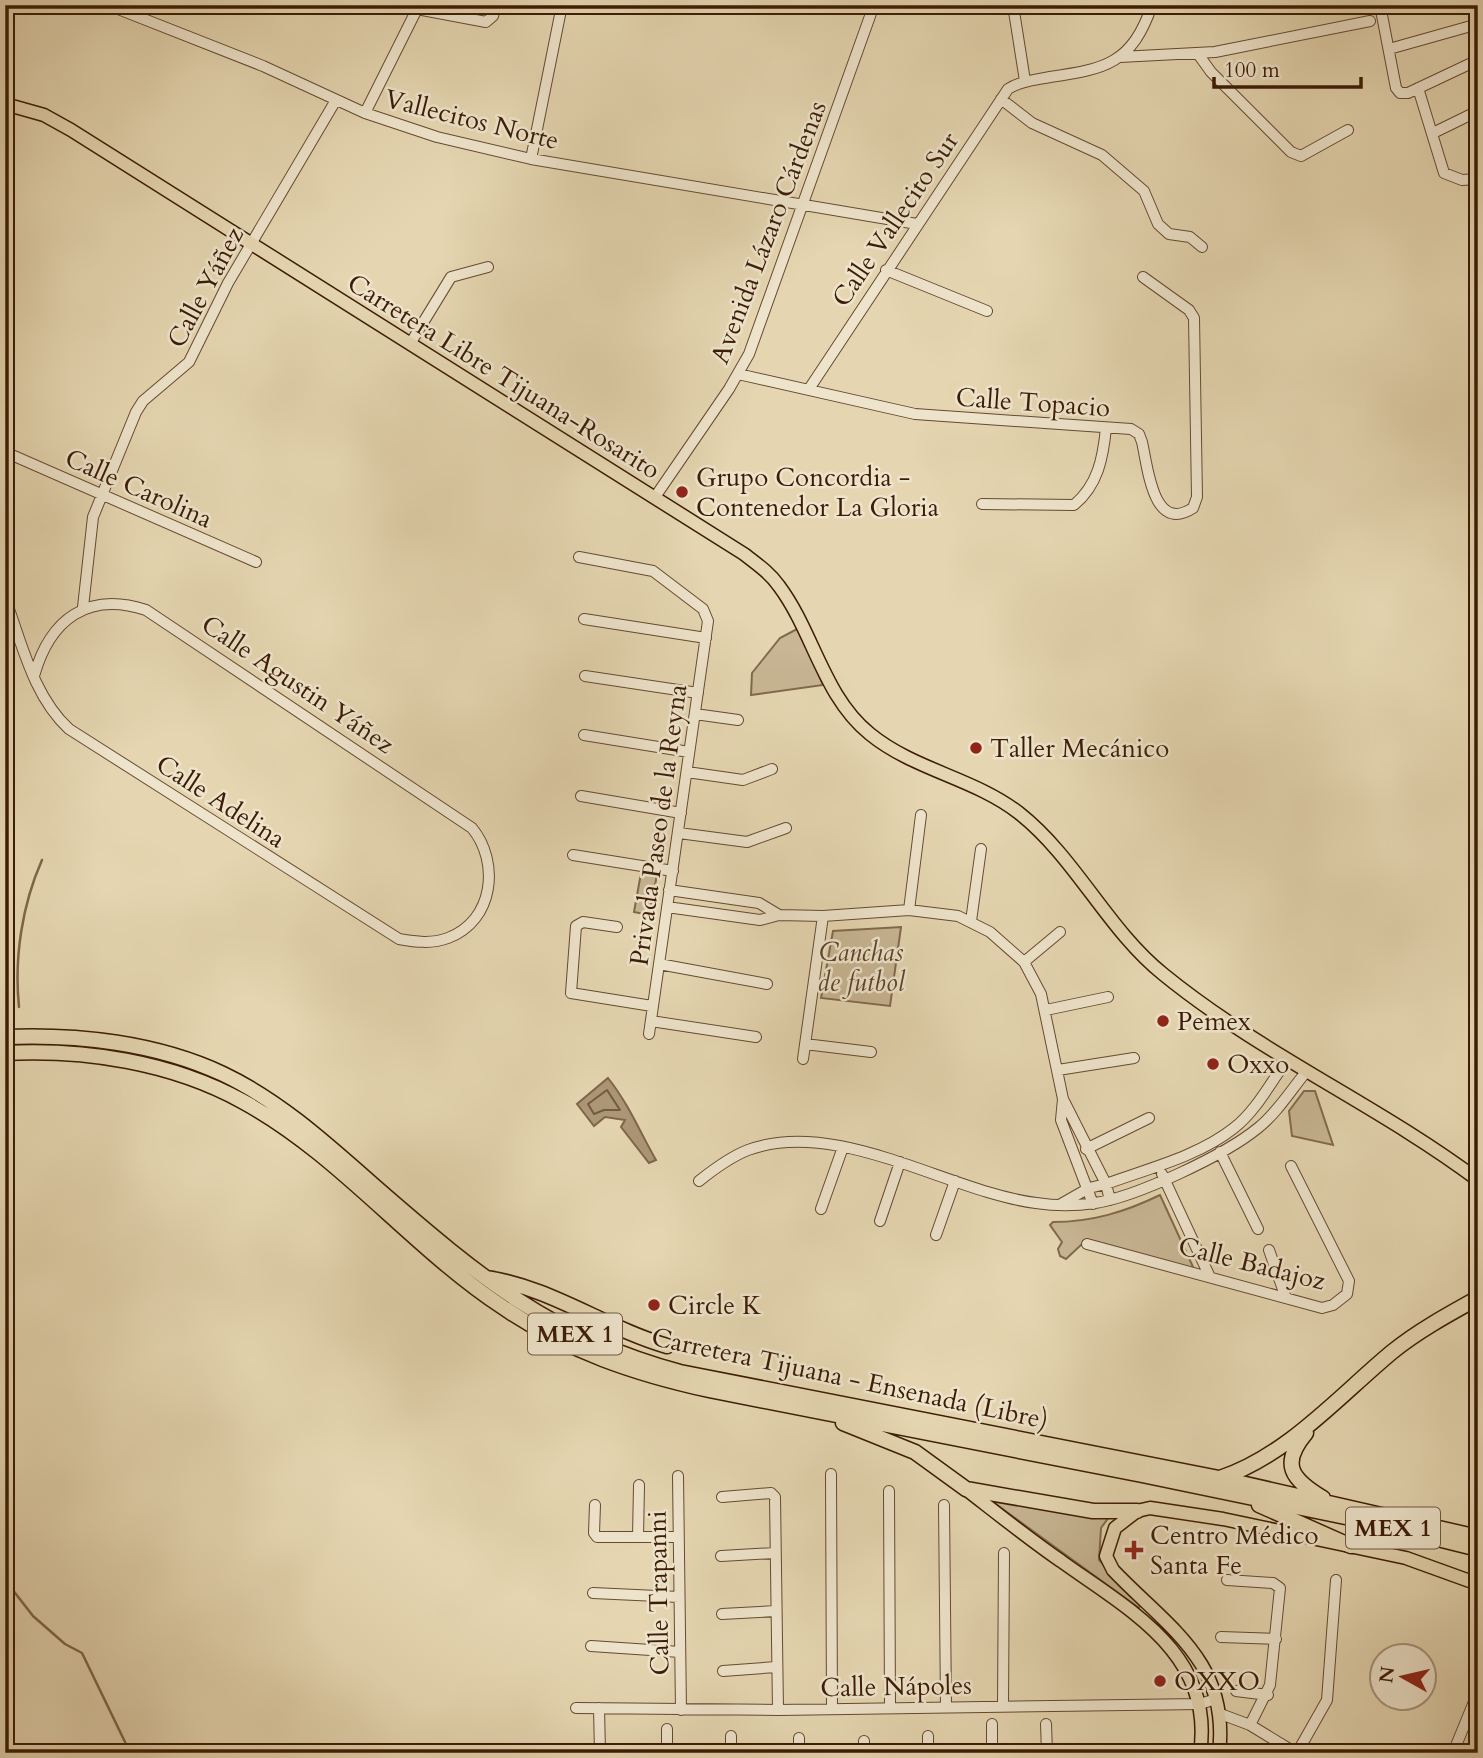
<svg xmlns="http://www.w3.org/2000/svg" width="1483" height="1758" font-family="Cardo,serif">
<rect width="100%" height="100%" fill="#e5d6b1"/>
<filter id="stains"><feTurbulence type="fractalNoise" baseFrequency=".00286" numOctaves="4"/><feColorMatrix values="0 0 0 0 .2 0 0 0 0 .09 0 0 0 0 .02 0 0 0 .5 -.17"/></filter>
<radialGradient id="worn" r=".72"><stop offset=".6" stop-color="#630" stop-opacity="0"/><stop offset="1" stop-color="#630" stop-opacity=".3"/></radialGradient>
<path fill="#c8b694" stroke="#82694d" stroke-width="2" d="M 799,628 L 823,685 L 751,695 L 752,673 L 780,638 Z
M 641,873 L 657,875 L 649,915 L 634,912 Z
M 901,927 L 890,1006 L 821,998 L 833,931 Z
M 1304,1091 L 1315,1091 L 1333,1145 L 1292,1136 L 1289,1111 Z
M 1160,1195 L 1194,1269 L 1083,1243 L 1066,1259 L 1060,1256 L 1058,1249 L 1062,1242 L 1050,1225 L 1053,1222 C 1092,1222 1125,1212 1160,1195 Z
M 986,1497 L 1109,1517 L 1101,1528 L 1099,1560 L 1140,1604 L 1139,1608 Z"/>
<path fill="#ac9777" stroke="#7f664a" stroke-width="2" d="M 608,1078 C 628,1103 640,1132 656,1160 L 649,1163 L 621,1127 L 625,1120 L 605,1117 L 594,1126 L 577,1104 Z"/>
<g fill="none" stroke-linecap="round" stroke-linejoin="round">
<path stroke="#745a3e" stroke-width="2" d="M 607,1090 L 620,1110 L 604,1110 L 594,1114 L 588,1104 Z"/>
<path stroke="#7f664a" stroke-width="2.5" d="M 19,1007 C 14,958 22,905 42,860
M 5,1580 L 33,1616 L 65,1644 L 82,1653 L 126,1744 L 135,1753"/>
<defs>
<path id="minor" d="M 108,5 L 263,66 L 365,113 L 437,137 L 531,159 L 917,224
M 1013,5 L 1025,81
M 1380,5 L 1396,88 L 1400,93 L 1408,93 L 1478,60
M 1389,49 L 1478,24
M 1198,54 L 1211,72 L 1291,152 L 1301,156 L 1348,130
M 1120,57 L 1215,52 L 1370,21
M 1418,88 L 1444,173 L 1462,180 L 1478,179
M 1001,99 L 1032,123 L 1102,155 L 1144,191 L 1158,224 L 1169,234 L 1190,237 L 1202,247
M 365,113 L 417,9 L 486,22 L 493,16 L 496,5
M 1433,133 L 1478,111
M 531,159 L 562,5
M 886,270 L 987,311
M 410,344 L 451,277 L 488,267
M 738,374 L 915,414 L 1131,429 L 1139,434 L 1142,442 C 1148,468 1153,534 1193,508 L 1197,497 L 1194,318 L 1189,310 L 1143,277
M 809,389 L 1008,89 C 1021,81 1035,80 1050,77 C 1105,69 1132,64 1152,5
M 5,452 L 256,562
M 655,497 L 729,389 L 749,354 L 874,5
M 982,504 L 1074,505 C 1098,485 1103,458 1106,428
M 579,557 L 653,571 L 703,609 L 708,621 L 649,1034
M 5,598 C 22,643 33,696 69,729 L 399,939 C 416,942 432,944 448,938 C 494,921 500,862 472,828 L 146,610 C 88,591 50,619 34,676
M 83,607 L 93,517 L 136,412 L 143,401 L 189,362 L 228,283 L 336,100
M 584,619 L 706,638
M 585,676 L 698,693
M 695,714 L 738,720
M 584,735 L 689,752
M 687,772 L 743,780 L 772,769
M 581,796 L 681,813
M 679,833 L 747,842 L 786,828
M 573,855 L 673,871
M 669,890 L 759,903 L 779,915
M 667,907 L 760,920 L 779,915 L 823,916 L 909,910 L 958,916 L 990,932 L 1024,962 L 1041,994 L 1063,1099 L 1061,1120 L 1093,1204
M 909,910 L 921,815
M 971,921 L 981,849
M 617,927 L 583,922 L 576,926 L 571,993 L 652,1006
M 1024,962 L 1060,932
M 659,964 L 767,984
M 1046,1010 L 1108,997
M 651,1021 L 756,1037
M 805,1044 L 871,1052
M 803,1059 L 823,916
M 1058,1070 L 1134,1058
M 1063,1099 L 1106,1184 L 1110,1200
M 1086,1149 L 1149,1118
M 1220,1152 L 1258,1229
M 1162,1174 L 1209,1275
M 699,1181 C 714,1169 730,1157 748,1150 C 837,1117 949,1192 1036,1203 C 1055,1206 1076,1206 1095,1203 C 1136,1197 1225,1155 1258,1128 C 1277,1113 1291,1090 1306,1072
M 1061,1204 L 1089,1188 L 1106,1184 C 1147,1169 1199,1156 1234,1128 C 1256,1111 1271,1082 1287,1060
M 821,1209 L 843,1147
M 880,1221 L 900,1162
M 936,1235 L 955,1181
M 1087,1244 L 1322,1308 L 1333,1305 L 1347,1294 L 1349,1281 L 1291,1166
M 1269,1250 L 1286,1298
M 831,1474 L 832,1708
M 678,1476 L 681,1710
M 889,1491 L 890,1707
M 722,1497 L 771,1493 L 775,1497 L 778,1710
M 595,1505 L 594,1533 L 597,1537 L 678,1537
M 944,1505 L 946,1706
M 638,1537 L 639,1485
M 721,1556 L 775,1553
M 1227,1580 L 1273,1583 L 1280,1588 L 1270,1685 L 1250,1725
M 593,1593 L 679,1597
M 722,1614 L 776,1611
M 1221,1637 L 1276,1639
M 591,1646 L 680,1652
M 723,1671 L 776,1667
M 1236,1691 L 1268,1695
M 1003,1705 L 1004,1553
M 576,1708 L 778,1710 L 1200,1704 L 1216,1699
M 599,1708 L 600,1753
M 1218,1713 L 1250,1725 L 1296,1753
M 992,1724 L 992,1753
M 1046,1724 L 1047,1753
M 731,1736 L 731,1753
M 928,1736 L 928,1753
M 864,1741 L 864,1753
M 667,1753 L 667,1729
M 799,1753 L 799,1738
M 1297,1753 L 1327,1700 L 1336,1580
M 1453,1753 L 1478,1692"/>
<path id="major" d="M 5,104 L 44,115 L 71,130 L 744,554 C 757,564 770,573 779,586 C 814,633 823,696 870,734 C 914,770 974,778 1019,813 C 1076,858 1107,929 1163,974 C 1261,1054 1378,1105 1478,1180
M 967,1490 C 998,1514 1029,1539 1061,1561 C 1129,1610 1215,1654 1200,1753
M 1219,1753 C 1230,1661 1166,1626 1113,1570 L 1106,1556 L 1115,1528 L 1137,1511 L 1150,1508 L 1223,1519 L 1406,1558 L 1478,1584"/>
<path id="highway" d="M 5,1037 C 78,1034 157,1043 223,1074 C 282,1102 331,1148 380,1191 C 478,1276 552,1338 680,1372 L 1219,1478 L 1478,1537
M 5,1053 C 85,1049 171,1062 242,1101 C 340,1154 411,1247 504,1308 C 567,1351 636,1374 709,1390 L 1142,1475 L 1365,1521 L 1478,1549
M 486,1278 C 550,1287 605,1328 667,1346
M 843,1423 L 915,1452 L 966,1489 L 1093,1511 L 1137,1511
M 1306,1433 C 1280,1464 1291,1479 1323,1498
M 1220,1478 C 1287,1456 1339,1396 1392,1352 C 1418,1331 1449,1314 1478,1298
M 1259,1505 L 1351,1546"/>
</defs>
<use href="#minor" stroke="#664a31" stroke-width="12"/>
<use href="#major" stroke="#3c1c06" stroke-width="15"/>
<use href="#highway" stroke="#3c1c06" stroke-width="17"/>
<use href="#minor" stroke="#eee4cc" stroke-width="10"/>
<use href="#major" stroke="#e5d6b1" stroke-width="12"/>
<use href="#highway" stroke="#e5d6b1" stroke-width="14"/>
</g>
<g fill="#8f2418" stroke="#eee4cc" stroke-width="2.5">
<circle cx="682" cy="492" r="7"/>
<circle cx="976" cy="748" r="7"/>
<circle cx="1163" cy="1021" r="7"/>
<circle cx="1213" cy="1064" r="7"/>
<circle cx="654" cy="1305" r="7"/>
<path d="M1130.5 1539.5h7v7h7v7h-7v7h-7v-7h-7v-7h7z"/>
<circle cx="1160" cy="1681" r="7"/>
</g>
<g text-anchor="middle" stroke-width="5" stroke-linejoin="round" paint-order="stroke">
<g fill="#eee4cc" stroke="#715841" stroke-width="2">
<rect x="528" y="1313.5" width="94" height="41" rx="5"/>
<rect x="1346" y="1507.5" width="94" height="41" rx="5"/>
</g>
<g font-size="24" font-weight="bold" fill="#3c1c06">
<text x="575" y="1342">MEX 1</text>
<text x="1393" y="1536">MEX 1</text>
</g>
<g font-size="26" fill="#3c1c06" stroke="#eee4cc">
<text transform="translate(472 119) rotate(14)" y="9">Vallecitos Norte</text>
<text transform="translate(895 219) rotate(-56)" y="9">Calle Vallecito Sur</text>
<text transform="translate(768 232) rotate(-69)" y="9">Avenida Lázaro Cárdenas</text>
<text transform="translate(205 287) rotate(-62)" y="9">Calle Yáñez</text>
<text transform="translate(504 376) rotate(32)" y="9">Carretera Libre Tijuana-Rosarito</text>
<text transform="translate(1033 402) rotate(4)" y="9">Calle Topacio</text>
<text transform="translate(139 488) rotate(24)" y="9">Calle Carolina</text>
<text transform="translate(298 684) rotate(34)" y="9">Calle Agustin Yáñez</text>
<text transform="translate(221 801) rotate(33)" y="9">Calle Adelina</text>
<text transform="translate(658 825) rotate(-82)" y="9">Privada Paseo de la Reyna</text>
<text transform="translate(1252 1263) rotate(14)" y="9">Calle Badajoz</text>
<text transform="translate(850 1378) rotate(12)" y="9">Carretera Tijuana - Ensenada (Libre)</text>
<text transform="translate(658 1593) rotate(-91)" y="9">Calle Trapanni</text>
<text transform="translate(896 1686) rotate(-1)" y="9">Calle Nápoles</text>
</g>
<g font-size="26" fill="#3c1c06" stroke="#eee4cc" text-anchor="start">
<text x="696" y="486">Grupo Concordia -<tspan x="696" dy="30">Contenedor La Gloria</tspan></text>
<text x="990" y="757">Taller Mecánico</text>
<text x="1177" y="1030">Pemex</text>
<text x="1227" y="1073">Oxxo</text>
<text x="668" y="1314">Circle K</text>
<text x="1150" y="1544">Centro Médico<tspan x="1150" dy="30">Santa Fe</tspan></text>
<text x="1174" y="1690">OXXO</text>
</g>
<g font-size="26" font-style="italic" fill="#5f422a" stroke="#eee4cc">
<text x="861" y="961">Canchas<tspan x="861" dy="30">de futbol</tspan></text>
</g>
</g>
<rect width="1483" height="1758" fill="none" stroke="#e5d6b1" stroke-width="28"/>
<rect x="7" y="7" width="1469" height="1744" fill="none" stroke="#3c1c06" stroke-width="3.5"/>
<rect x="14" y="14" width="1455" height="1730" fill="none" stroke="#3c1c06" stroke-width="2"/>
<g transform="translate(1403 1677) rotate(278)"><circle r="33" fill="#eee4cc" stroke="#a7947d" stroke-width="2"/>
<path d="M0-5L12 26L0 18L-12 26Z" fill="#8f2418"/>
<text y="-10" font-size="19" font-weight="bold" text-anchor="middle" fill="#3c1c06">N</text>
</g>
<path d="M1214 77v10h147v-10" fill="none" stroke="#3c1c06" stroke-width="3.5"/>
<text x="1224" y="77" font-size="21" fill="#3c1c06" stroke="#eee4cc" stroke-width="5" paint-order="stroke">100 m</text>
<rect width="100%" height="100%" filter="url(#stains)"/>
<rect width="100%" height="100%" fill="url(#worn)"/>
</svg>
